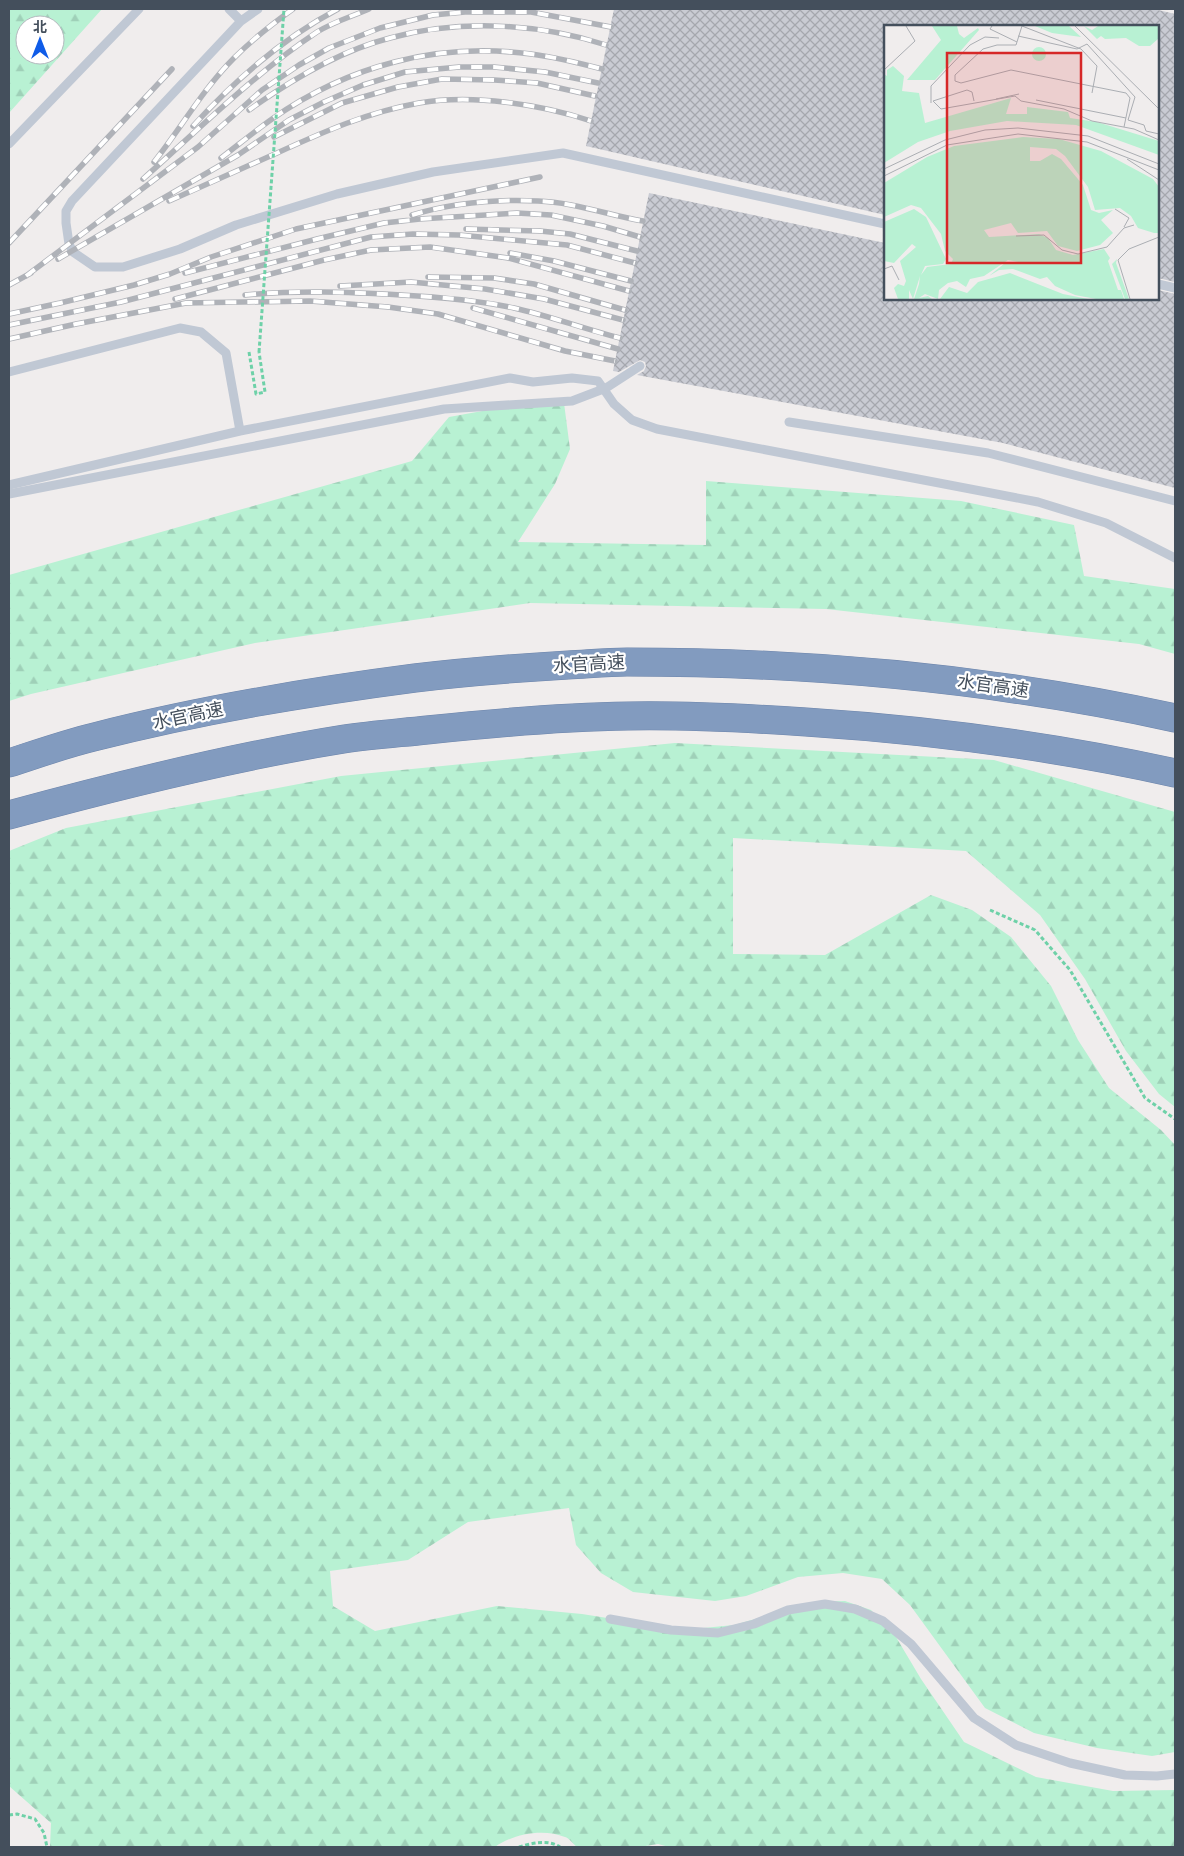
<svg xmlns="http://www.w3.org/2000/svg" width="1184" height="1856" font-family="Manrope,'Noto Sans SC',sans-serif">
<defs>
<pattern id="forest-firs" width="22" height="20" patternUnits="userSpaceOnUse" patternTransform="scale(1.25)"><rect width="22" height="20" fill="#b8f1d3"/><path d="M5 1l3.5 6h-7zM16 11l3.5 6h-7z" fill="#9fd0b8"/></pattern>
<pattern id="building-cross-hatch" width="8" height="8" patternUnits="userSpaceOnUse" patternTransform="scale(1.25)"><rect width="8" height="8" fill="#c9cbd3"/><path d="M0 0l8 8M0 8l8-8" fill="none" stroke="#a5a7ae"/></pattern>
</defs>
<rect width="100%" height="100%" fill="#f0eded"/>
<path fill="url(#forest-firs)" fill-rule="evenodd" d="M 9,9 L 102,9 L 9,113 ZM 25,25 L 55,25 L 55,55 L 25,55 Z
M 564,403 L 570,449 L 555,484 L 518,542 L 706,545 L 706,481 L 961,501 L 1074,525 L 1084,576 L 1175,589 L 1175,654 L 1139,644 L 826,609 L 530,603 L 255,643 L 31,694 L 9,701 L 9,575 L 412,461 L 449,417 L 510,406 Z
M 675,743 L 994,760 L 1175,812 L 1175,1107 L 1159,1094 L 1126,1051 L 1085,979 L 1040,915 L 966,851 L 733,838 L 733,954 L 825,955 L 931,895 L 972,910 L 1011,937 L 1051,986 L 1078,1040 L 1109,1088 L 1161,1130 L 1175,1145 L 1175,1752 L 1152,1756 L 1097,1748 L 1034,1733 L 985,1708 L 910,1605 L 882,1579 L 843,1573 L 798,1577 L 746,1596 L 715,1601 L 633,1592 L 601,1573 L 576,1545 L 569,1508 L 468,1522 L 408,1560 L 330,1571 L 333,1606 L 375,1631 L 497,1606 L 582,1614 L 683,1630 L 734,1625 L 814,1602 L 845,1601 L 871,1610 L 896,1637 L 921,1679 L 964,1742 L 1036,1777 L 1113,1791 L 1175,1790 L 1175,1847 L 669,1847 L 658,1844 L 639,1847 L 577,1847 C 573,1844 569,1838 565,1837 C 543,1828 513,1834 495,1847 L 50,1847 L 51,1823 L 9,1786 L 9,851 L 66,828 L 341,776 Z"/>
<path fill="url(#building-cross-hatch)" d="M 614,9 L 1154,9 L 1175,14 L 1175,282 L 1158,278 L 1158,26 L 885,26 L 885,215 L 586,146 Z
M 649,193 L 885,243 L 885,299 L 1158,299 L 1158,290 L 1175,294 L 1175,488 L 1003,443 L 637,375 L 644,371 L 646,366 L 645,362 L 640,360 L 619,372 L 613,371 Z"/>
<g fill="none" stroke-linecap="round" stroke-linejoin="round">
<defs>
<path id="motorway" d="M 9,763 C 37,754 65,744 94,737 C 199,710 307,692 415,678 C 466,672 517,668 568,665 C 588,664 608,662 627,662 C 811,662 996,679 1175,718
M 9,815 C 119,785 231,757 344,739 C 372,735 399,733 427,730 C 493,723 561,717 628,716 C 687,715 747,718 806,722 C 930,730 1053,746 1175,773"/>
</defs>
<use href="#motorway" stroke="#6d85ab" stroke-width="29"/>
<path stroke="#6ed1a8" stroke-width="3" stroke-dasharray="4 2.5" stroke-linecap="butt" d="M 249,352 L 256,394 L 265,392 L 259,352
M 990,910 L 1035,930 L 1070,970 L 1145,1098 L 1175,1119
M 9,1815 L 17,1814 L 35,1819 L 44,1833 L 47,1847
M 519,1847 C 532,1843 548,1839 560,1847"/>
<path stroke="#c0c8d4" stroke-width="9" d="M 229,9 L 241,21
M 258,9 L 241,21 L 72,201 L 66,211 L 66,223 L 69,244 L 73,252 L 95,267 L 123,267 L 180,249 L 236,225 L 337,194 L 433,172 L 563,153 L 885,224
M 9,144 L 139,9
M 1158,284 L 1175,288
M 9,372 L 180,328 L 201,332 L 226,353 L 240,431
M 789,422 L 988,453 L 1175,501
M 9,485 L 240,431 L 510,378 L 533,382 L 572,378 L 598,381 L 614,404 L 632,420 L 657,429 L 1038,502 L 1106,523 L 1175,558
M 610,1619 L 671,1630 L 718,1633 L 754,1624 L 788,1610 L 825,1604 L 855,1609 L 883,1621 L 911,1644 L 974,1718 L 1016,1745 L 1070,1763 L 1125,1775 L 1157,1776 L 1175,1774"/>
<use href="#motorway" stroke="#829bbf" stroke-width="28"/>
<defs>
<path id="rail" d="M 249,110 C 291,80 339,51 390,38 C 460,19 537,23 606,45
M 193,126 C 235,80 283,38 338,9
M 274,137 L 342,103 L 398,87 L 442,79 L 494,80 L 537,83 L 595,96
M 221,158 C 238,145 255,131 272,119 C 349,65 438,42 531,54 C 555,57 579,63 602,69
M 154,162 C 181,128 203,89 234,58 C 252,40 272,24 293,9
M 143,179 C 199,129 254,74 317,32 C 333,22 353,16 369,9
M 169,201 C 205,185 241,169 277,153 C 323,132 368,112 419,103 C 472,94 541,104 591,121
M 412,215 C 452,203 496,199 538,201 C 573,202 608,215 643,221
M 466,229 L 540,231 L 570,234 L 637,251
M 9,243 L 172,69
M 510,253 L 554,261 L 631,281
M 58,259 L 238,155 L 289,120 L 324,102 L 363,85 L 405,72 L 459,67 L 494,67 L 545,72 L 598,83
M 185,273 L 317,239 L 384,223 L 420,219 L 517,213 L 551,215 L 603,226 L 640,237
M 26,276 L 198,147 L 262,90 L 299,65 L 329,48 L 380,28 L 433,15 L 465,12 L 531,12 L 611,27
M 428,277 L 494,278 L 534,284 L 625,310
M 9,285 L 31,273
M 340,286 L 411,282 L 485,289 L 544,299 L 623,320
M 245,295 C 298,290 348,292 401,295 C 438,297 477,300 514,308 C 550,316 584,329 620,338
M 175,299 L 324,260 L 371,250 L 430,247 L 508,258 L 629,291
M 473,308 L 618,349
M 9,314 L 60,303 L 134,285 L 170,274 L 211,257 L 296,229 L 540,177
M 9,325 L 121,302 L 371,237 L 413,234 L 459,235 L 567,245 L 635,263
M 9,339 L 76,324 L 186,303 L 310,301 L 388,307 L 438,314 L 565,351 L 615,361"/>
</defs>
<use href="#rail" stroke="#afb2b8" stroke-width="5.5"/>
<use href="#rail" stroke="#fff" stroke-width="4" stroke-dasharray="11" stroke-linecap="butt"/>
<path stroke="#6ed1a8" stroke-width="3" stroke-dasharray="4 2.5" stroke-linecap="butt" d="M 259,352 L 284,9"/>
<path stroke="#c0c8d4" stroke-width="9" d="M 9,494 L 444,409 L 572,401 L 606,388 L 640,366"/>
</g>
<g text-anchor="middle" stroke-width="4.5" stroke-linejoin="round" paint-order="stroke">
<g font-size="18" fill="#444f5c" stroke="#fff">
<text transform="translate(589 664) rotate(-3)" y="6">水官高速</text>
<text transform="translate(993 686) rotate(8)" y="6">水官高速</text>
<text transform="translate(188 716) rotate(-12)" y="6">水官高速</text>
</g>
</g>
<g transform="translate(884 25)">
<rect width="275" height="275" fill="#f0eded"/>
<path d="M 233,234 L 232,238 L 245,274 L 241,274 L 228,239 Z" fill="#b8f1d3"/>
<path d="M 48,1 L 73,1 L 75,9 L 80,13 L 94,3 L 95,5 L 51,55 L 23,55 L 57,15 ZM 151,1 L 185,1 L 197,12 L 168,8 ZM 200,1 L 208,5 L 214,1 L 275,1 L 275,13 L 266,21 L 255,21 L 242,13 L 221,14 L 217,11 L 213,14 ZM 9,41 L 20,51 L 18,66 L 35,68 L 41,98 L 127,73 L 122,89 L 143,89 L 143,82 L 184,87 L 186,93 L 213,97 L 275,116 L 275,130 L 192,100 L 123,96 L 66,106 L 34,117 L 0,138 L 0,49 L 3,51 L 3,45 ZM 139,112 L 175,114 L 217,126 L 269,154 L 275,162 L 275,208 L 270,208 L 254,203 L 247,191 L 236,183 L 211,185 L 204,162 L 181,131 L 172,124 L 146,122 L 146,136 L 156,136 L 168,129 L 177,134 L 199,160 L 207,185 L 215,188 L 229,185 L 217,195 L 229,208 L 216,220 L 193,226 L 174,221 L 163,206 L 134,208 L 127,198 L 100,205 L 105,212 L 155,209 L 164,213 L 172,225 L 189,230 L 220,224 L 226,233 L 224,236 L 234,265 L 237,265 L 240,274 L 212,274 L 191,270 L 171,261 L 163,252 L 156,254 L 129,244 L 115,245 L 105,251 L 121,238 L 144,239 L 124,235 L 100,251 L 86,254 L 82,262 L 73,256 L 64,258 L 55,265 L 54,274 L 41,269 L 35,273 L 44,271 L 48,274 L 30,274 L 35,259 L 36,251 L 29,274 L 25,265 L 25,274 L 14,274 L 10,263 L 14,259 L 20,261 L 22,256 L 16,236 L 32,222 L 28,219 L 10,238 L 0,236 L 0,197 L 30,184 L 42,192 L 62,234 L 59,239 L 41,241 L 37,250 L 43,242 L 67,239 L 69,234 L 61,226 L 57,209 L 37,183 L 27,180 L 0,192 L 0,158 L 43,132 L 70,121 ZM 126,248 L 179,269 L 204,274 L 56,274 L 65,262 L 83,268 L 94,257 Z" fill="#b8f1d3"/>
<path d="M148 29a7 7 0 1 1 14 0a7 7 0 1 1-14 0Z" fill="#b8f1d3"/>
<path fill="none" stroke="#abaeb3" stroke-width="1" d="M 108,1 L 106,4 L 133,17M 138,1 L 132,20 L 113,20 L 99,24 L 71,50 L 71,56 L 77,58 L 127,45 L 242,68 L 246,73 L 240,102M 138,1 L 197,24 L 213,41 L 208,68M 191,1 L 275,84M 134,11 L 193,24 L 203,19 L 251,72 L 244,95 L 260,100 L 262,106 L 275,109M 0,45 L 31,16 L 22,1M 112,74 L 135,69M 152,75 L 242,93M 90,76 L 88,67 L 83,65 L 49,76 L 57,84 L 131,71 L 137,76 L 180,84 L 208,96 L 250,104 L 275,115M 47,78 L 47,61 L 86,20 L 101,12 L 115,13M 243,134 L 275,155M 0,144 L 61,115 L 101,105 L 134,103 L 204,111 L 275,139M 0,151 L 63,120 L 134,109 L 203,117 L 275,145M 231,184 L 245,193 L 240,202M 132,211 L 160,210 L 178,225 L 194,229 L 223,222 L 240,203 L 250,200M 0,244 L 8,241 L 15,255M 246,274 L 234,235 L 245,224 L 275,212"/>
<path fill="#d62828" fill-opacity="0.15" stroke="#d62828" stroke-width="2.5" d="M 63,28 L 197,28 L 197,238 L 63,238 Z"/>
<rect width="275" height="275" fill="none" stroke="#444f5c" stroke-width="2.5"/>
</g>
<rect width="1184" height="1856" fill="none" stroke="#444f5c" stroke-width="20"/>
<g transform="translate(40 40)"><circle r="24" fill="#ffffff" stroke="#b4b9be"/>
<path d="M0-4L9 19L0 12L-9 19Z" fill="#0f5ce8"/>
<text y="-8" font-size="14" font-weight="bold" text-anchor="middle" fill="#444f5c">北</text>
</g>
</svg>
